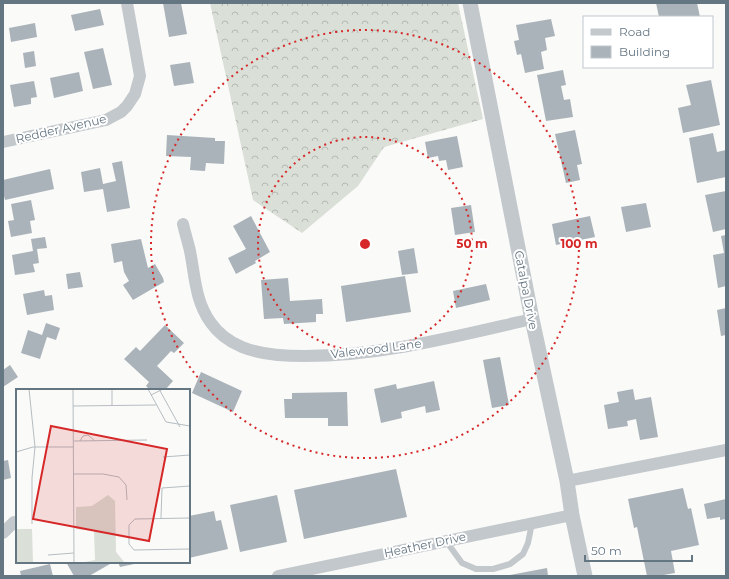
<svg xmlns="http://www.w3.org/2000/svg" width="729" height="579" font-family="Montserrat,sans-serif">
<defs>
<pattern id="forest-crowns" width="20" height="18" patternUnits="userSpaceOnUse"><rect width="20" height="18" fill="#dadfd7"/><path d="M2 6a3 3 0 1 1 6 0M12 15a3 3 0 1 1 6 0" fill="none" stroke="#b4b9b4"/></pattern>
</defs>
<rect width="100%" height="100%" fill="#fafaf8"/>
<path fill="url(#forest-crowns)" d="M 210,3 L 458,3 L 483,119 L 384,147 L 358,186 L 302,233 L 253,200 Z"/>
<path fill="#aab3b9" d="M 163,3 L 181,3 L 187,34 L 169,37 Z
M 656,3 L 697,3 L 700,17 L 659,17 Z
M 100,9 L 104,25 L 75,31 L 71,15 Z
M 551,19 L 555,36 L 545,38 L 547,50 L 541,52 L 544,69 L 525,73 L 521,54 L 517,55 L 514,41 L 519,40 L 516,25 Z
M 35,23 L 37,37 L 11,42 L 9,28 Z
M 103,48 L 112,85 L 93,89 L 84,52 Z
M 34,51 L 36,66 L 25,68 L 23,53 Z
M 190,62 L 194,83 L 174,86 L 170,65 Z
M 563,70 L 566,85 L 561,86 L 564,100 L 570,99 L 573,117 L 546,121 L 537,75 Z
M 79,72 L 83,91 L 54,98 L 50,78 Z
M 711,80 L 720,125 L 683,133 L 678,108 L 691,105 L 686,85 Z
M 34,81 L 37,97 L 31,98 L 31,104 L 14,107 L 10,85 Z
M 575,130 L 582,164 L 577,165 L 580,180 L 566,183 L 555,134 Z
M 713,133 L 717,152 L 726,150 L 726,177 L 697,183 L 689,138 Z
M 167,135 L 215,138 L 215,141 L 225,141 L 224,164 L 206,163 L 205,171 L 190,170 L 191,157 L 166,156 Z
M 457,136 L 463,167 L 448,170 L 446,160 L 439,161 L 438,156 L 428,158 L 425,142 Z
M 122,161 L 130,208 L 107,212 L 103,189 L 84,192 L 81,172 L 100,168 L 103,184 L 116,181 L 112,163 Z
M 50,169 L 54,189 L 5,200 L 3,192 L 3,180 Z
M 726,191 L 726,229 L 713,232 L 705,195 Z
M 31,200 L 35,220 L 30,221 L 32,233 L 11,237 L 8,221 L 14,220 L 11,204 Z
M 646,203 L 651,227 L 626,232 L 621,207 Z
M 471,205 L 475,232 L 455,235 L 451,208 Z
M 251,216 L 270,252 L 255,261 L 256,263 L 236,274 L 228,258 L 246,249 L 233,226 Z
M 590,216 L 595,237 L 556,245 L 552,224 Z
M 726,235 L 726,286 L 718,288 L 713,255 L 724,253 L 721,236 Z
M 45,237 L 47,248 L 37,249 L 39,263 L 33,264 L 35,272 L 15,275 L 12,255 L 33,251 L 31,239 Z
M 141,239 L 148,268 L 155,264 L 163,278 L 164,282 L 133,300 L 123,285 L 129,281 L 124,272 L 122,261 L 114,263 L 111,244 Z
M 414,248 L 418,273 L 402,275 L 398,251 Z
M 80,272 L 83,287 L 68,289 L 66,274 Z
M 405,276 L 411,312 L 346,322 L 341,286 Z
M 288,278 L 290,301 L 322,299 L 323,314 L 316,314 L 316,322 L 284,324 L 283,318 L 264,319 L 261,280 Z
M 486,284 L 490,300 L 456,308 L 453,291 Z
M 44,290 L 45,296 L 52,295 L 54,310 L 27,315 L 23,294 Z
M 726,308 L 726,335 L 721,336 L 717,310 Z
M 46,323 L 60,328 L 56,340 L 47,337 L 40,359 L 21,353 L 28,330 L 42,335 Z
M 165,325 L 184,343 L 174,353 L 171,351 L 157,366 L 173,381 L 165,390 L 150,390 L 146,386 L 149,382 L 124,359 L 136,347 L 140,351 Z
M 500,357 L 509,405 L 492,408 L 483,360 Z
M 10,365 L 18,377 L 3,387 L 3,370 Z
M 201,372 L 242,391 L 233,412 L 192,393 Z
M 434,381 L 440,410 L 426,413 L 425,406 L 401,412 L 402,418 L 381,423 L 374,389 L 396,384 L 397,389 Z
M 633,389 L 635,400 L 651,397 L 658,437 L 640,440 L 636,419 L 627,421 L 628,426 L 608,429 L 604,405 L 619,402 L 617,392 Z
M 347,392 L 348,426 L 328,426 L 328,418 L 285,418 L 284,399 L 292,399 L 292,393 Z
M 8,460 L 11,478 L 3,480 L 3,461 Z
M 396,469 L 407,517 L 304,539 L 294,490 Z
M 683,488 L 688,509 L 691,508 L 699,545 L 671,551 L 675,573 L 658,576 L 647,576 L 637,527 L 634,528 L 628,499 Z
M 277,495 L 287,542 L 240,552 L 230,505 Z
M 726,499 L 726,519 L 720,520 L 720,517 L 707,519 L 704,504 Z
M 214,511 L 216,521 L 221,520 L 228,549 L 189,558 L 189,516 Z
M 66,562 L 109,562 L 110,564 L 89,576 L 74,576 Z
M 118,562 L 139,562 L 139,563 L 120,567 Z
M 50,564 L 53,576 L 21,576 L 20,571 Z
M 547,568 L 548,576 L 510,576 L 510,575 Z"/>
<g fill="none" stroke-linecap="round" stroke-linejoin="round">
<path stroke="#c3c8cc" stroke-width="6" d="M 446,541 L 462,563 L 476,569 L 493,569 L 510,564 L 523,554 L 528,543 L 532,523"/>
<path stroke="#c3c8cc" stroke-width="12" d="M 3,142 L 106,120 L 121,112 L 127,106 L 135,94 L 140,76 L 127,3
M 183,224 C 185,233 188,242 190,251 C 195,276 195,301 211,323 C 218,333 230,342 242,347 C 261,355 284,356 305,356 C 382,356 457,336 532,319
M 567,481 L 726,450
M 3,533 L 14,522
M 278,576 L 572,515"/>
<path stroke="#c3c8cc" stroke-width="15" d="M 470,3 L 532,319 L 567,481 L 572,515 L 585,576"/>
</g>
<g fill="none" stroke="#d62828" stroke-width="2" stroke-dasharray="2 4">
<circle cx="365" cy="244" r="107"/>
<circle cx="365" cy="244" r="214"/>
</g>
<g text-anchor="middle" stroke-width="4" stroke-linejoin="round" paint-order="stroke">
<g font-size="12" fill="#657683" stroke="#fff">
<text transform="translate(61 129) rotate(-13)" y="4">Redder Avenue</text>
<text transform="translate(526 290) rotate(79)" y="4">Catalpa Drive</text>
<text transform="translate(376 349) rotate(-7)" y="4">Valewood Lane</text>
<text transform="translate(425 545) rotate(-12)" y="4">Heather Drive</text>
</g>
</g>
<g transform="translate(16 389)">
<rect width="174" height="174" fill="#fafaf8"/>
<path d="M 92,106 L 99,112 L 100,163 L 109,174 L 64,174 L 79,171 L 78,142 L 60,140 L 60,118 L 76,117 ZM 0,140 L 16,140 L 17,174 L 0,174 Z" fill="#dadfd7"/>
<path fill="none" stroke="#b5bdc2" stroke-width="1" d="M 13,0 L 19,58 L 16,89 L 16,135M 57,0 L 58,174M 96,0 L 96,17M 132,0 L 150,33 L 174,37M 143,0 L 164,38M 135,6 L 147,0M 57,17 L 140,16M 58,52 L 131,51M 64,52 L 67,47 L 72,46 L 79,52M 0,63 L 17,58 L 58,58M 147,68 L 174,66M 58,85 L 87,85 L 103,88 L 110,96 L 111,111M 145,129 L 146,99 L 174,97M 174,129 L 119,130 L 113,136 L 113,155 L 118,161 L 174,160M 32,166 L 58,164"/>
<path fill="#d62828" fill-opacity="0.15" stroke="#d62828" stroke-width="2" d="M 35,37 L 151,60 L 133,152 L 17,130 Z"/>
<rect width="174" height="174" fill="none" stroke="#657683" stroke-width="2"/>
</g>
<circle cx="365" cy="244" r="6" fill="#d62828" stroke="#fff" stroke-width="2"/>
<g font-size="12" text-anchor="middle" font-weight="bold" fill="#d62828" stroke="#fff" stroke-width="4" stroke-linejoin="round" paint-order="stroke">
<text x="472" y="248">50 m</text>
<text x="579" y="248">100 m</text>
</g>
<rect width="729" height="579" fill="none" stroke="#657683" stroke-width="8"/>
<rect x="583" y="16" width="130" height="52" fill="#ffffff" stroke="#c1c8cd"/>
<rect x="591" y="29" width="20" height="6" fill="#c3c8cc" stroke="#c1c8cd"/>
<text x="619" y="36" font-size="12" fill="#657683">Road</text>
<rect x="591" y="46" width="20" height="12" fill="#aab3b9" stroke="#c1c8cd"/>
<text x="619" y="56" font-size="12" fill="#657683">Building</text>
<path d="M585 555v6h107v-6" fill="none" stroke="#657683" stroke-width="2"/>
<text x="591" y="555" font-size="12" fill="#657683" stroke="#ffffff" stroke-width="3" paint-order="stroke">50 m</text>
</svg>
